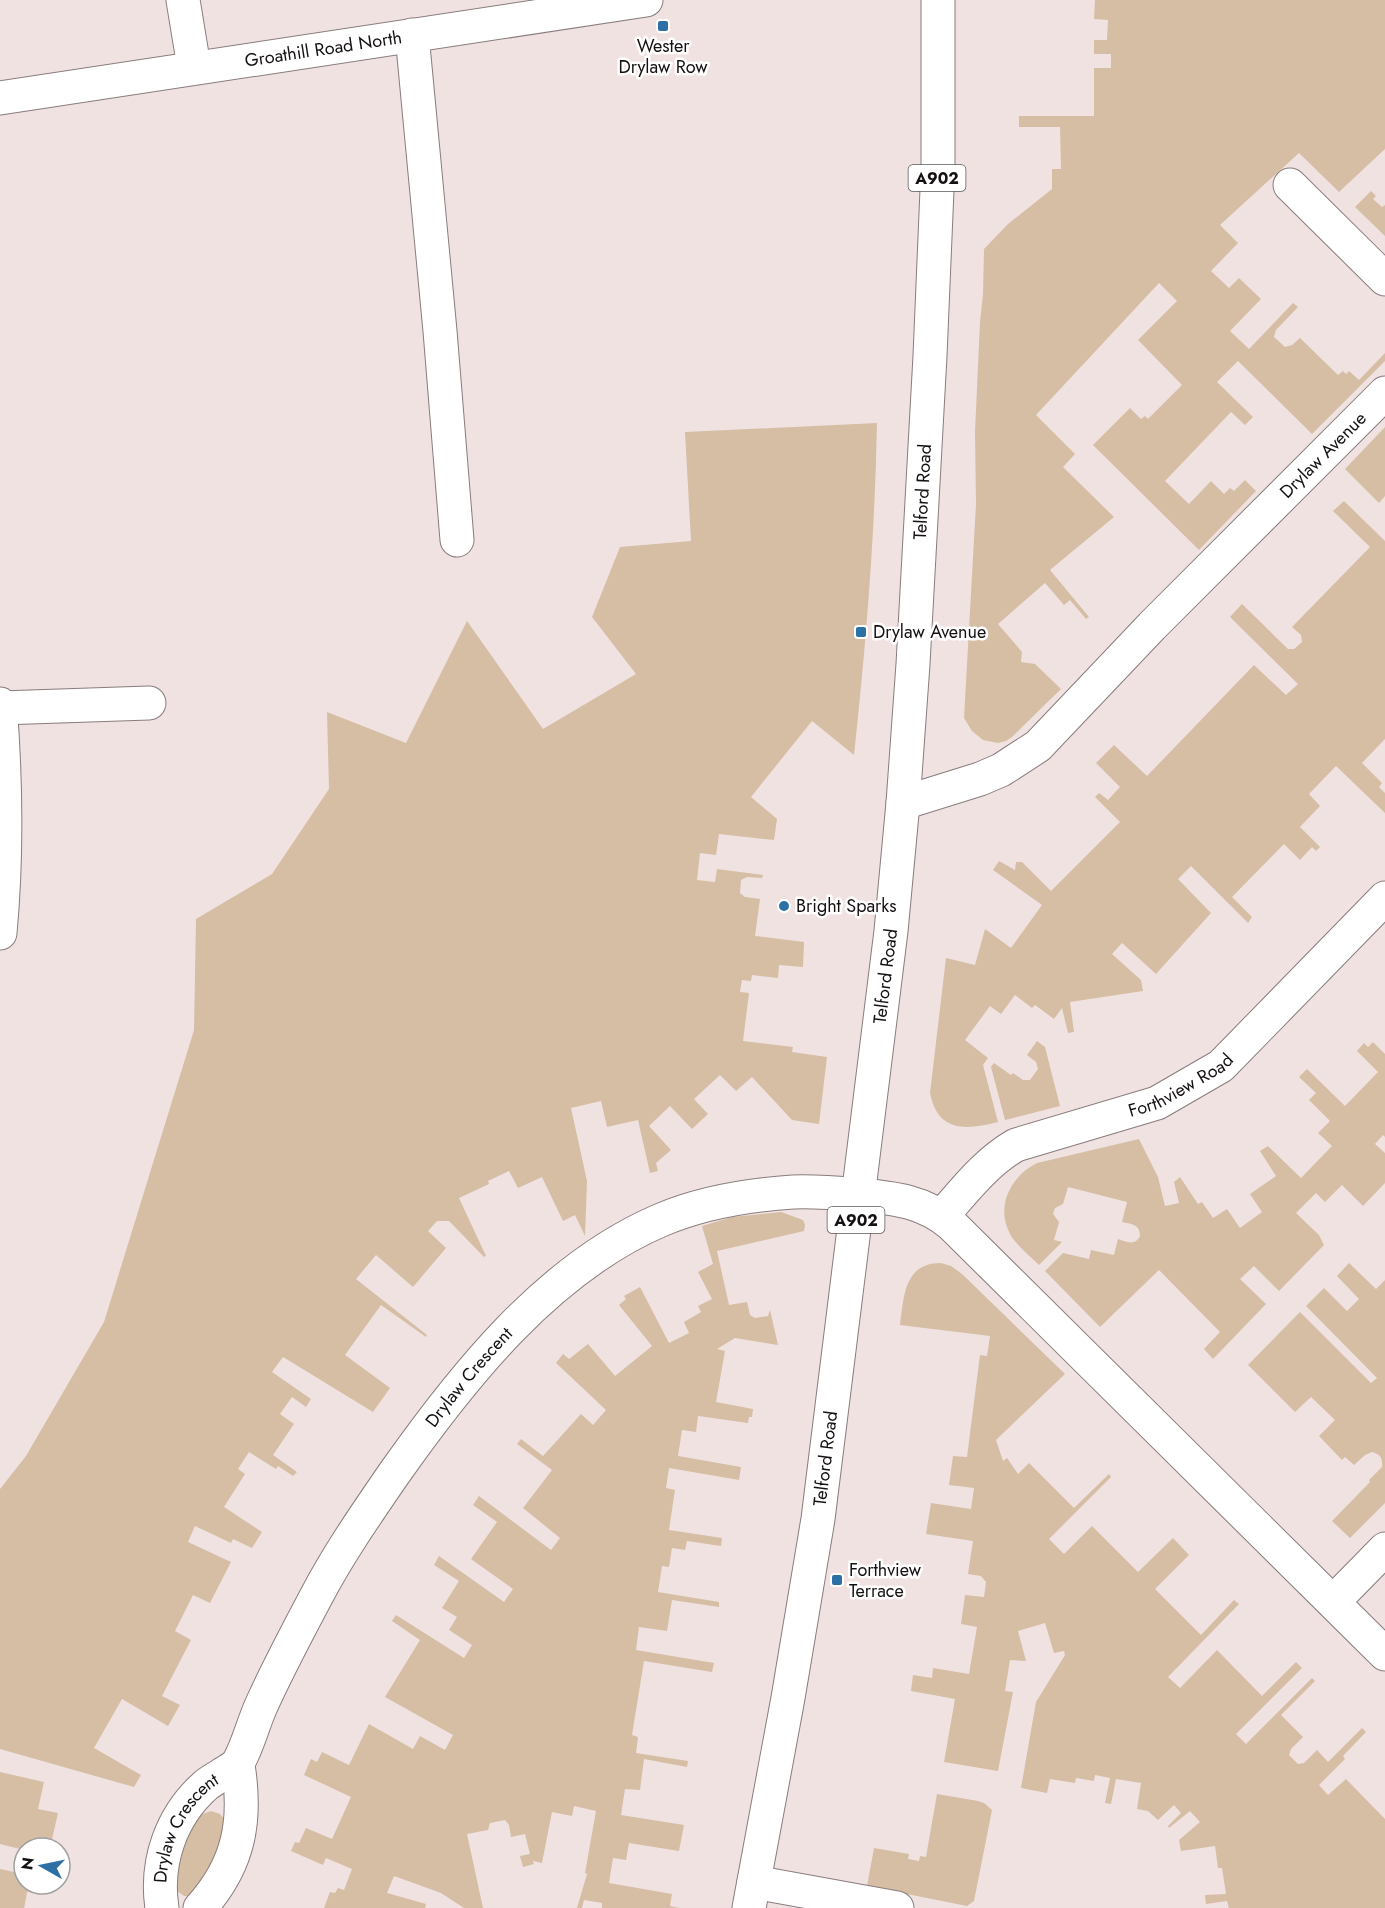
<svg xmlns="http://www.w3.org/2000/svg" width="1385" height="1908" font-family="Jost,sans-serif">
<rect width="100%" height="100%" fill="#f1e2e2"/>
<path fill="#d5bea4" d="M 1095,0 L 1385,0 L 1385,149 L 1339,192 L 1299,153 L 1220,225 L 1238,243 L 1211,271 L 1229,288 L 1239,278 L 1261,299 L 1230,331 L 1249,349 L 1293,303 L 1298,307 L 1276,330 L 1274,337 L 1285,347 L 1292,345 L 1300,338 L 1338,375 L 1343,371 L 1346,374 L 1349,371 L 1359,380 L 1385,353 L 1385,361 L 1312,434 L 1238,361 L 1217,382 L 1253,417 L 1245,425 L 1231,412 L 1165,481 L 1189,504 L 1211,481 L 1224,494 L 1230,488 L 1234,491 L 1245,480 L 1256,491 L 1199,550 L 1093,445 L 1130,408 L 1141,419 L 1145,416 L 1148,419 L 1182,385 L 1138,340 L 1177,301 L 1159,283 L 1036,415 L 1075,454 L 1063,467 L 1114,517 L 1050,570 L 1089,617 L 1086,619 L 1070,600 L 1064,605 L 1045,583 L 998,624 L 1022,652 L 1021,662 L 1035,664 L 1061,689 L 1012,737 L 1006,741 L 998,743 L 983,740 L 972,731 L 964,718 L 976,504 L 975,432 L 980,322 L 983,294 L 984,249 L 1008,224 L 1052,189 L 1052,169 L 1061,169 L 1060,127 L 1019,127 L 1019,116 L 1094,116 L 1094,68 L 1111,68 L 1111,54 L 1094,54 L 1094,40 L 1107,40 L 1108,20 L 1094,19 Z
M 1371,191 L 1376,196 L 1373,199 L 1382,207 L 1385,205 L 1385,236 L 1355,207 Z
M 877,423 C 875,534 866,644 854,755 L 812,721 L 751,797 L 777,819 L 774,840 L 719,834 L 716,855 L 700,853 L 697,880 L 715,882 L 717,869 L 763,875 L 762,878 L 747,877 L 741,880 L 740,893 L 745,897 L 760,899 L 755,936 L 804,942 L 803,967 L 779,965 L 778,978 L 752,975 L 751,981 L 742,980 L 740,992 L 749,993 L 743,1041 L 793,1047 L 792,1052 L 827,1057 L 819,1124 L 792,1120 L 752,1077 L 736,1091 L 720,1075 L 694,1099 L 708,1114 L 692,1129 L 670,1106 L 649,1126 L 671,1150 L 656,1163 L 658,1171 L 650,1173 L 638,1120 L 607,1127 L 601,1101 L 571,1108 L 587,1181 L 585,1236 L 575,1215 L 563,1221 L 542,1177 L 518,1188 L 509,1171 L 488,1181 L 489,1184 L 459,1198 L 486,1256 L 484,1257 L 449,1221 L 437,1221 L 428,1231 L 446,1248 L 413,1287 L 376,1255 L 356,1279 L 427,1335 L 426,1337 L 381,1305 L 345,1355 L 390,1388 L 373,1412 L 283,1357 L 272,1372 L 311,1399 L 306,1407 L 292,1397 L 280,1414 L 294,1424 L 273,1455 L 297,1472 L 293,1476 L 278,1466 L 276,1469 L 249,1452 L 238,1469 L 245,1474 L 224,1507 L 262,1532 L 252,1548 L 233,1539 L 231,1543 L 195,1526 L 188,1542 L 231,1562 L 210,1603 L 193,1595 L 175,1631 L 191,1640 L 162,1696 L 180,1705 L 168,1726 L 122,1699 L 94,1748 L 141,1775 L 134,1787 L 0,1749 L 0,1489 L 26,1456 L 104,1322 L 194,1030 L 196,919 L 272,874 L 329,789 L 327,712 L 406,743 L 467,621 L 543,729 L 636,674 L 592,617 L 620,547 L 691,541 L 685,432 Z
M 1385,427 L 1385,496 L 1379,503 L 1345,469 Z
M 1344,501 L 1385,541 L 1385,739 L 1362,763 L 1382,783 L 1379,787 L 1385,793 L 1385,813 L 1336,766 L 1309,794 L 1320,806 L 1300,827 L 1320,847 L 1316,851 L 1312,847 L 1300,860 L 1284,844 L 1232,897 L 1252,917 L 1248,923 L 1191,866 L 1178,879 L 1211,913 L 1156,974 L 1122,943 L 1112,954 L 1141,980 L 1143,991 L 1070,1002 L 1074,1032 L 1068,1033 L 1062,1008 L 1054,1019 L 1035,1005 L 1032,1008 L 1015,995 L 1001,1014 L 990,1006 L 965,1040 L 988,1058 L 983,1065 L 998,1122 C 966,1130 938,1133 930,1093 L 946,958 L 975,965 L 985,929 L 1011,948 L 1042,905 L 993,870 L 999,861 L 1015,870 L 1016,862 L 1022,862 L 1051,891 L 1120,822 L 1095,797 L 1099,793 L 1108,800 L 1120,787 L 1096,763 L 1114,745 L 1147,776 L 1254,665 L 1286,695 L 1298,684 L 1230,617 L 1242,604 L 1288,649 L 1294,649 L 1302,642 L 1301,635 L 1292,627 L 1370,547 L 1333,511 Z
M 1037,1041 L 1045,1047 L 1060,1106 L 1005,1120 L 991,1067 L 994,1063 L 1011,1075 L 1013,1073 L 1023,1080 L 1030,1080 L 1038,1069 L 1036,1062 L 1027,1055 Z
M 1373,1042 L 1385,1054 L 1385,1137 L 1383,1135 L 1375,1144 L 1385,1153 L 1385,1183 L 1363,1206 L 1342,1185 L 1325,1202 L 1316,1193 L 1296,1213 L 1319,1235 L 1324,1245 L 1279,1291 L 1254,1266 L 1240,1279 L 1266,1304 L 1213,1359 L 1204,1349 L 1220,1332 L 1159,1270 L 1100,1327 L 1045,1271 L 1063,1253 L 1089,1259 L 1091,1250 L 1114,1255 L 1118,1239 C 1127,1242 1135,1246 1140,1236 C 1140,1224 1131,1224 1122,1222 L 1127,1202 L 1068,1187 L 1063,1204 L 1055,1208 L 1053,1214 L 1059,1222 L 1054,1240 L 1062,1242 L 1039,1265 C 1029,1255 1016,1245 1010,1234 C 995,1206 1011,1176 1037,1163 L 1139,1139 L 1158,1177 L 1165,1206 L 1179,1203 L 1174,1182 L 1180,1177 L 1198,1204 L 1202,1202 L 1213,1218 L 1227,1209 L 1240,1228 L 1262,1212 L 1250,1194 L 1276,1176 L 1260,1151 L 1268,1146 L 1301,1178 L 1332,1146 L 1318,1133 L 1330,1121 L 1309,1100 L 1316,1093 L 1299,1077 L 1307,1069 L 1345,1106 L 1378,1072 L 1357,1051 L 1364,1043 L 1368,1047 Z
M 781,1212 L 803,1220 L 805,1225 L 804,1231 L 717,1251 L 729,1305 L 747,1302 L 750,1315 L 755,1318 L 768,1316 L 770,1310 L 778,1345 L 735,1338 L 717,1349 L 725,1351 L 716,1402 L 753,1409 L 752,1417 L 749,1417 L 748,1423 L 698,1416 L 696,1432 L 682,1430 L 678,1456 L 741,1467 L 739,1480 L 669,1468 L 666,1488 L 675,1490 L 669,1530 L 722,1538 L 721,1546 L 687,1541 L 685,1550 L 672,1548 L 669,1567 L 662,1566 L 658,1592 L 719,1602 L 719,1607 L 672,1600 L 667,1631 L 639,1627 L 636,1650 L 714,1663 L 712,1672 L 644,1661 L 632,1735 L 638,1737 L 636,1753 L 688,1761 L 687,1767 L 644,1759 L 640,1790 L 625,1789 L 621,1815 L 684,1825 L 679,1851 L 629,1843 L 626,1860 L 613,1858 L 609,1883 L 672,1894 L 670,1906 L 679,1908 L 602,1908 L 602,1903 L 584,1900 L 582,1908 L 577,1908 L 587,1874 L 585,1873 L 596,1811 L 574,1806 L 572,1816 L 552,1812 L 542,1863 L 533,1861 L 534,1864 L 523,1867 L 520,1856 L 530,1854 L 525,1834 L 511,1837 L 509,1825 L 505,1820 L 490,1823 L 488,1830 L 467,1834 L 483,1908 L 464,1908 L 441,1893 L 394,1876 L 387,1893 L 426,1904 L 425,1908 L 324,1908 L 330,1892 L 335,1893 L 338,1888 L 344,1890 L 352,1869 L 326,1858 L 323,1865 L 291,1851 L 295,1842 L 299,1843 L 306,1828 L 332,1839 L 351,1797 L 304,1775 L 311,1759 L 317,1762 L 322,1752 L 349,1765 L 369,1724 L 413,1749 L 420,1736 L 445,1750 L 453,1735 L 385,1697 L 420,1640 L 392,1621 L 396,1615 L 464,1658 L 472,1645 L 449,1630 L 457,1617 L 442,1608 L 459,1581 L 434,1565 L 439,1556 L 504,1602 L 513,1589 L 471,1559 L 497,1522 L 473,1505 L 479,1496 L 551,1550 L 560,1538 L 523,1508 L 552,1470 L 517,1444 L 521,1439 L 543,1456 L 581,1414 L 593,1425 L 606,1410 L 556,1363 L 563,1354 L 569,1359 L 588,1344 L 615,1376 L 652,1346 L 619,1305 L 626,1299 L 624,1296 L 640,1287 L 669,1343 L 689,1333 L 684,1322 L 701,1312 L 698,1306 L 712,1299 L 698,1272 L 713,1264 L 702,1226 L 732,1217 Z
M 941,1263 L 951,1266 L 962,1274 L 1065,1374 L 996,1440 L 1003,1461 L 1007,1458 L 1018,1474 L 1029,1463 L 1074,1508 L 1109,1474 L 1111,1477 L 1049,1539 L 1064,1554 L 1092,1526 L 1138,1572 L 1173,1538 L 1189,1555 L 1155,1589 L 1201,1635 L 1234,1600 L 1239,1604 L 1168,1677 L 1180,1688 L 1217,1650 L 1262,1696 L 1296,1662 L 1302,1668 L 1236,1734 L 1246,1744 L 1312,1678 L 1315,1681 L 1281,1715 L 1303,1737 L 1291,1749 L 1289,1755 L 1298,1764 L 1304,1763 L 1317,1750 L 1328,1762 L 1362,1728 L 1366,1732 L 1343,1756 L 1345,1759 L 1319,1785 L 1328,1795 L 1346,1779 L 1385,1819 L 1385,1908 L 1229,1908 L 1227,1901 L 1206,1904 L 1205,1895 L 1226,1894 L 1222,1868 L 1218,1868 L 1215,1846 L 1181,1851 L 1179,1840 L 1200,1822 L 1190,1811 L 1169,1828 L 1168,1826 L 1181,1813 L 1174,1805 L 1158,1820 L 1148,1811 L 1137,1809 L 1141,1783 L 1116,1779 L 1111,1804 L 1105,1803 L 1110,1778 L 1095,1775 L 1094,1781 L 1076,1778 L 1075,1783 L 1050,1779 L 1047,1793 L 1021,1788 L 1036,1702 L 1065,1655 L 1064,1651 L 1054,1653 L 1045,1623 L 1018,1631 L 1026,1661 L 1010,1660 L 1005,1691 L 1013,1692 L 998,1771 L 944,1762 L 955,1699 L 911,1691 L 913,1675 L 932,1678 L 933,1668 L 969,1674 L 977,1627 L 961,1624 L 965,1595 L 984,1597 L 986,1582 L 981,1576 L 968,1574 L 973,1541 L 926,1534 L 931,1503 L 971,1509 L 974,1488 L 949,1485 L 953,1456 L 967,1457 L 980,1355 L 987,1356 L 990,1336 L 900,1325 C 904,1296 904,1263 941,1263 Z
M 1349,1263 L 1376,1289 L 1385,1280 L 1385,1503 L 1350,1538 L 1332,1521 L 1370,1482 L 1369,1480 L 1382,1467 C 1383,1458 1380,1454 1372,1452 L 1365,1455 L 1354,1465 L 1345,1457 L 1342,1460 L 1319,1436 L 1335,1420 L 1311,1397 L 1295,1412 L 1248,1365 L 1300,1312 L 1371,1383 L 1377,1378 L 1306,1306 L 1324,1288 L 1347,1311 L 1359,1299 L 1337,1276 Z
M 0,1772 L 44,1782 L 38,1809 L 58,1813 L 50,1848 L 24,1848 L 24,1850 L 0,1844 Z
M 937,1794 L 978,1801 L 984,1803 L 992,1810 L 974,1901 L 967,1906 L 867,1886 L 874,1848 L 909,1854 L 908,1859 L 919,1861 L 920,1856 L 926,1857 Z
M 211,1811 L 220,1814 L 225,1820 L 216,1861 L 193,1896 L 184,1896 L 177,1891 L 173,1876 L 180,1848 L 200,1815 Z
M 0,1869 L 24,1874 L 24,1884 L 29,1884 L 24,1908 L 0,1908 Z"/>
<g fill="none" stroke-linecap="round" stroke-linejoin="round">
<defs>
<g id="minor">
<path d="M 183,0 L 194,67"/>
<path d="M 412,35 L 440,331 L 457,540"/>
<path id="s1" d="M 0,98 L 646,0"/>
<path d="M 1290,185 L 1385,279"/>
<path d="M 0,704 C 6,780 7,857 0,933"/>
<path d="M 0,708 L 149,703"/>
<path id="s2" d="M 903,803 L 980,779 L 1001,770 L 1038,746 L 1152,626 L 1385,393"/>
<path id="s3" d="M 942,1216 C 964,1191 986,1162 1016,1145 L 1157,1103 L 1221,1066 L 1385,898"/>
<path d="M 1333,1602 L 1385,1549"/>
<path d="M 754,1882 L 897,1908"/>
<path id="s4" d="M 162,1908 C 155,1862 171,1816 206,1785 C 214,1778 235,1769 239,1761 C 248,1745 253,1724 261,1706 C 278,1668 298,1631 317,1595 C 339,1553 367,1513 393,1475 C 462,1377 548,1268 661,1220 C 703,1202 748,1195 793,1192 C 815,1191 837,1193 859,1195 C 894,1198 924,1201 952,1225 L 1385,1654"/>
<path d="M 200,1908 C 239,1865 247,1821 238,1765"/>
</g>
<g id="major">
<path id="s5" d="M 749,1908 L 788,1698 L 818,1519 L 891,931 L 903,803 L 913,664 L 930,356 L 938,166 L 938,0"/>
</g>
</defs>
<use href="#minor" stroke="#897c7c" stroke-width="35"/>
<use href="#major" stroke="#897c7c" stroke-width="35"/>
<use href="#minor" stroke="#fff" stroke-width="33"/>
<use href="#major" stroke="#fff" stroke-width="33"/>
</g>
<g fill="#2d70a6" stroke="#fff" stroke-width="2">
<rect x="657" y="20" width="12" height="12" rx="3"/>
<rect x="855" y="626" width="12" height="12" rx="3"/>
<circle cx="784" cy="906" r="6"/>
<rect x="831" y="1574" width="12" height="12" rx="3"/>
</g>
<g text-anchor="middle" stroke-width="5" stroke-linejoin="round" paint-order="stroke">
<g fill="#fff" stroke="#5b5858" stroke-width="1.5">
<rect x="908.5" y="165" width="57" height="26" rx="4.5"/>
<rect x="827.5" y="1207" width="57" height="26" rx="4.5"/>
</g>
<g font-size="16" font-weight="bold" fill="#151111">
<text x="937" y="184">A902</text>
<text x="856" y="1226">A902</text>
</g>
<g font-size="18" fill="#151111" stroke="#fff" text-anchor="start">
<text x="663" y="52" text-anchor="middle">Wester<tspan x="663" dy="21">Drylaw Row</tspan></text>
<text x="873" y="638">Drylaw Avenue</text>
<text x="796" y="912">Bright Sparks</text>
<text x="849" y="1576">Forthview<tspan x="849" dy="21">Terrace</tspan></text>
</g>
<g font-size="18" fill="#151111" stroke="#fff">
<text dy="6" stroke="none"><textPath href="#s1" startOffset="327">Groathill Road North</textPath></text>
<text dy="6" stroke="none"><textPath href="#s2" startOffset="555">Drylaw Avenue</textPath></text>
<text dy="6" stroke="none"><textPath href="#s5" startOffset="1428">Telford Road</textPath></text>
<text dy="6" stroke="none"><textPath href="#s5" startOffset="942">Telford Road</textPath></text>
<text dy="6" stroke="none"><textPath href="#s3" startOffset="279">Forthview Road</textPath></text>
<text dy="6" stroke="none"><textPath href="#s4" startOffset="627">Drylaw Crescent</textPath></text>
<text dy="6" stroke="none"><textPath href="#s5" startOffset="456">Telford Road</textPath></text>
<text dy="6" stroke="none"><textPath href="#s4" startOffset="87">Drylaw Crescent</textPath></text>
</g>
</g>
<g transform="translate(42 1866) rotate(279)"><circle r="28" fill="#ffffff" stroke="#a1a0a0" stroke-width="1.5"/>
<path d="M0-4.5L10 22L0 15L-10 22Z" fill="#2d70a6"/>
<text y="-9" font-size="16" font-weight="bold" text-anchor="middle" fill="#151111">N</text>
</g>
</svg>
